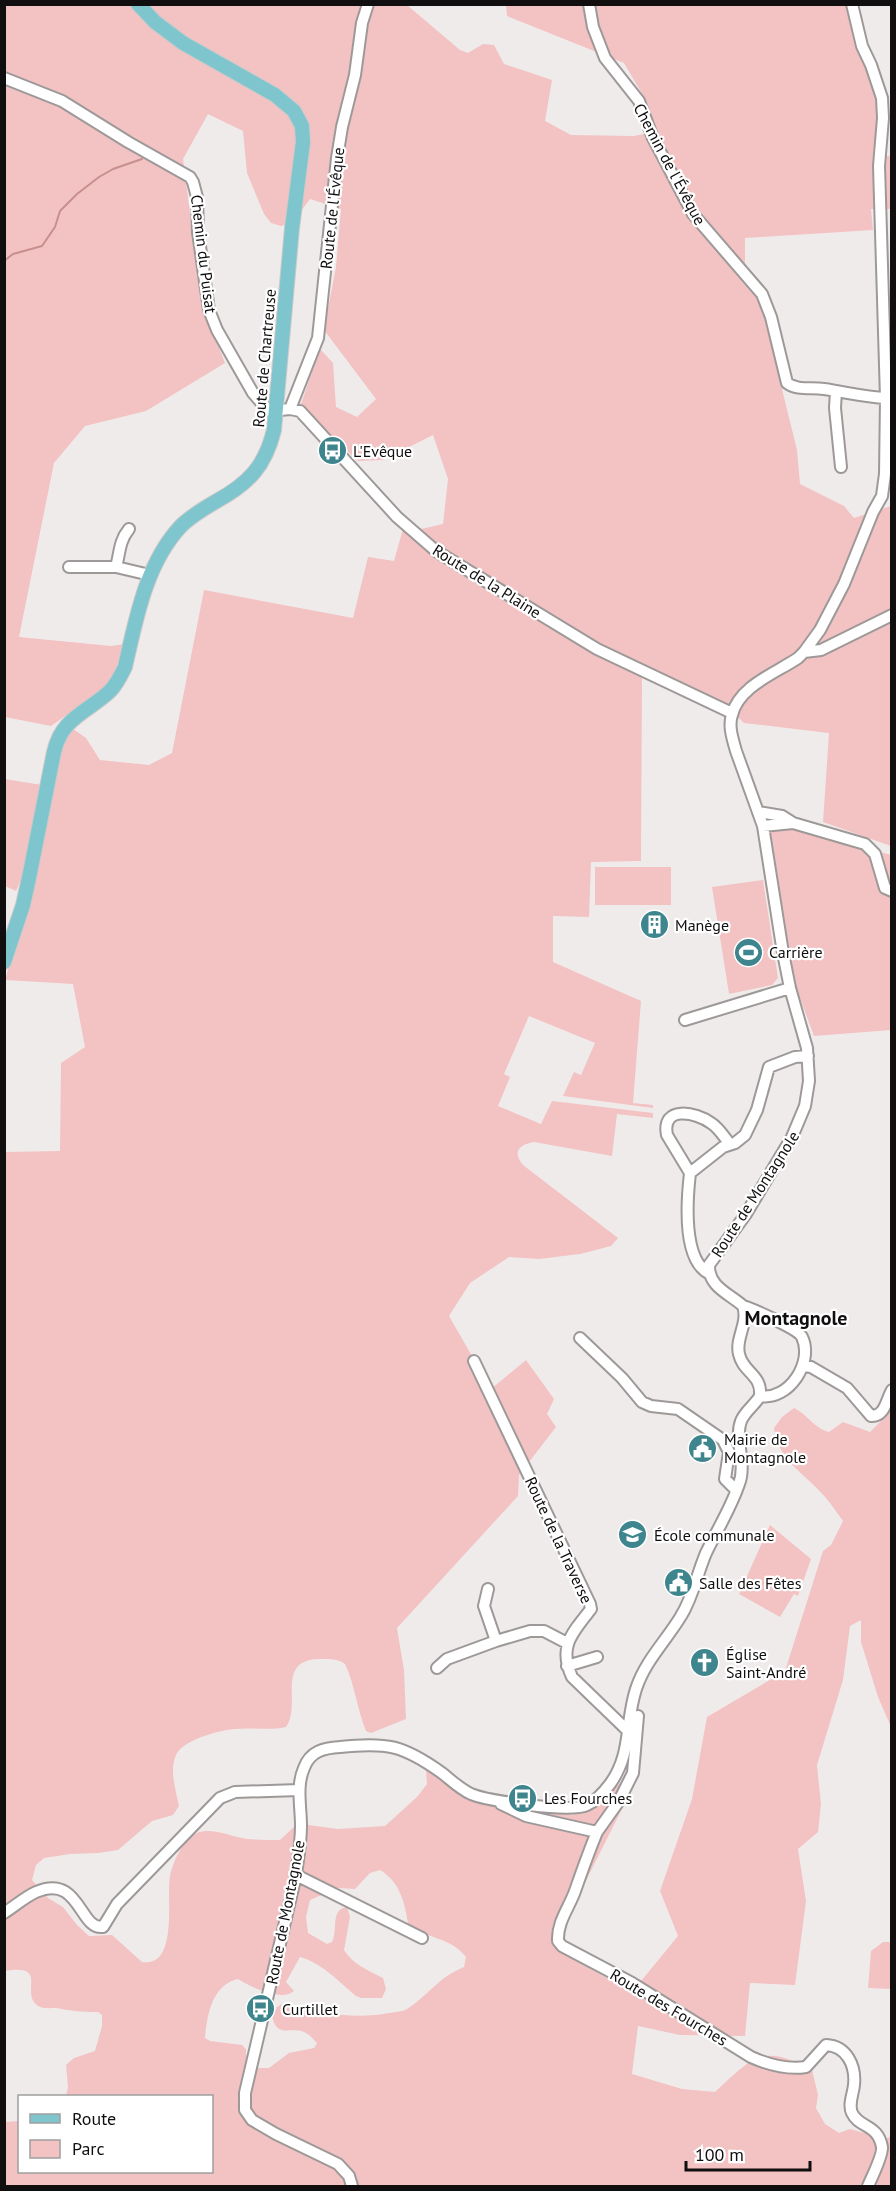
<svg xmlns="http://www.w3.org/2000/svg" width="896" height="2191" font-family="'PT Sans',sans-serif">
<rect width="100%" height="100%" fill="#f0ebeb"/>
<path fill="#f3c2c2" fill-rule="evenodd" d="M 4,5 L 407,5 L 460,50 L 468,53 L 483,44 L 494,45 L 504,64 L 552,80 L 545,121 L 571,135 L 634,136 L 644,134 L 654,124 L 648,104 L 624,63 L 507,16 L 506,5 L 847,5 L 853,34 L 878,104 L 876,157 L 891,156 L 891,209 L 871,209 L 873,230 L 745,238 L 745,266 L 764,316 L 797,450 L 800,484 L 844,506 L 854,518 L 891,506 L 891,846 L 823,822 L 829,733 L 744,723 L 724,704 L 600,646 L 480,573 L 417,530 L 443,524 L 448,479 L 433,435 L 383,460 L 358,461 L 300,407 L 320,349 L 333,363 L 336,407 L 357,417 L 376,399 L 324,330 L 336,267 L 341,209 L 310,199 L 292,223 L 281,226 L 271,223 L 264,214 L 247,173 L 243,131 L 208,114 L 183,159 L 202,305 L 225,363 L 146,411 L 85,426 L 54,463 L 19,637 L 111,646 L 125,644 L 110,684 L 51,726 L 5,717 Z
M 403,529 L 434,554 L 642,676 L 641,861 L 591,862 L 589,917 L 553,916 L 553,962 L 641,1001 L 633,1103 L 653,1105 L 653,1108 L 563,1096 L 574,1072 L 581,1075 L 595,1043 L 529,1016 L 504,1074 L 510,1077 L 498,1106 L 541,1124 L 552,1101 L 653,1113 L 653,1118 L 617,1114 L 612,1156 L 534,1142 C 519,1145 512,1151 523,1165 L 618,1238 L 611,1246 L 580,1254 L 539,1259 L 509,1257 L 470,1283 L 449,1316 L 491,1389 L 526,1360 L 554,1399 L 547,1414 L 556,1427 L 519,1475 L 518,1496 L 397,1628 L 404,1670 L 406,1719 L 371,1733 L 366,1731 C 357,1709 355,1685 345,1664 C 337,1658 328,1659 318,1659 C 275,1661 302,1705 286,1727 C 269,1731 252,1727 235,1729 C 219,1730 183,1740 176,1755 C 169,1770 176,1791 179,1806 L 173,1815 L 152,1821 L 118,1850 L 98,1853 L 70,1854 L 44,1858 L 36,1865 L 32,1880 L 48,1898 L 63,1907 L 77,1925 L 89,1936 L 112,1935 L 142,1962 C 179,1968 166,1896 170,1876 C 173,1862 183,1839 197,1833 C 212,1827 231,1837 247,1839 C 258,1840 269,1840 280,1840 L 295,1826 L 301,1824 L 338,1829 L 385,1826 L 417,1797 L 427,1784 L 426,1770 L 435,1774 L 473,1802 L 573,1815 L 605,1797 L 631,1773 L 624,1805 L 553,1946 L 576,1961 L 632,1992 L 678,1936 L 660,1891 L 692,1799 L 707,1717 L 785,1671 L 823,1551 L 831,1545 L 843,1521 C 837,1513 832,1505 826,1498 C 807,1475 777,1460 774,1428 L 782,1417 L 794,1408 C 807,1414 815,1429 829,1432 L 843,1422 L 870,1432 L 882,1420 L 891,1404 L 891,1727 L 878,1697 L 861,1642 L 861,1620 L 850,1626 L 843,1680 L 817,1765 L 821,1804 L 818,1832 L 798,1849 L 806,1901 L 795,1985 L 750,1983 L 745,2036 L 680,2035 L 638,2026 L 632,2074 L 682,2089 L 715,2092 C 753,2057 762,2043 812,2070 L 818,2095 L 816,2108 L 825,2124 L 839,2133 L 850,2129 L 886,2139 L 891,2136 L 891,2186 L 5,2186 L 5,2122 L 19,2121 L 20,2172 L 212,2172 L 212,2096 L 66,2096 L 68,2087 L 66,2065 L 74,2058 L 95,2051 L 102,2026 L 102,2015 L 98,2012 C 82,2012 71,2011 56,2008 C 50,2008 43,2009 38,2006 C 19,1993 50,1963 5,1971 L 5,1152 L 60,1151 L 61,1063 L 85,1047 L 73,984 L 5,980 C 28,904 46,828 61,750 L 64,741 L 73,729 L 86,738 L 100,760 L 149,765 L 172,753 L 204,590 L 353,618 L 368,557 L 394,561 ZM 380,1870 C 400,1882 405,1903 408,1924 C 426,1939 451,1937 466,1957 L 464,1967 C 437,1978 429,1995 407,2009 C 402,2012 395,2012 389,2013 C 353,2020 317,2012 282,2004 L 277,2007 L 272,2016 C 277,2040 291,2025 306,2033 C 310,2035 314,2040 317,2043 L 314,2048 L 289,2053 L 269,2068 L 258,2068 L 246,2055 L 246,2049 L 242,2045 L 210,2041 L 205,2038 C 207,2015 212,1985 238,1979 C 250,1987 282,2002 294,1991 L 286,1982 L 300,1957 C 322,1963 339,1982 356,1996 L 361,1998 L 382,1998 L 386,1989 L 383,1978 C 367,1970 353,1964 344,1950 L 350,1917 L 347,1907 C 330,1909 338,1931 332,1942 L 327,1944 L 308,1933 L 306,1917 L 310,1900 L 338,1888 L 355,1889 L 370,1873 Z
M 5,779 L 42,785 L 23,875 L 16,891 L 5,886 Z
M 794,828 L 891,855 L 891,1030 L 814,1036 L 800,998 L 795,998 L 766,838 L 770,830 Z
M 595,867 L 671,867 L 671,905 L 595,905 Z
M 763,880 L 778,978 L 772,985 L 729,994 L 712,887 Z
M 770,1525 L 811,1559 L 798,1596 L 794,1594 L 780,1617 L 739,1594 Z
M 883,1942 L 891,1942 L 891,1989 L 868,1988 L 871,1951 Z"/>
<g fill="none" stroke-linecap="round" stroke-linejoin="round">
<path stroke="#c88f8f" stroke-width="2" d="M 4,261 L 13,254 L 42,246 L 55,227 L 60,211 L 77,194 L 99,177 L 113,169 L 142,159"/>
<defs>
<path id="minor" d="M 589,4 L 593,27 L 605,58 L 639,101 L 653,138 L 693,214 L 762,294 L 771,317 L 787,383 C 798,391 811,387 824,389 C 845,392 865,397 886,398
M 4,78 L 62,101 L 128,142 L 190,177 L 193,182 L 197,197 L 198,232 L 209,310 L 217,330 L 253,393 L 265,407 L 270,411 L 290,409 L 300,411 L 397,517 L 436,551 L 597,649 L 732,713
M 836,391 L 835,408 L 841,467
M 290,409 L 318,338 L 337,158 L 342,127 L 355,75 L 362,23 L 368,4
M 69,567 L 116,567 L 150,575
M 116,567 C 120,553 119,541 129,529
M 804,652 L 821,650 L 892,615
M 759,812 L 782,816 L 793,823 L 865,844 L 875,854 L 885,888 L 892,891
M 763,826 L 793,823
M 685,1020 L 790,988
M 690,1173 L 667,1135 C 661,1105 696,1112 711,1123 C 719,1128 724,1137 730,1144
M 710,1274 C 682,1261 687,1199 690,1173 L 723,1147 L 735,1143 L 745,1135 L 757,1110 L 769,1067 L 795,1057 L 808,1056
M 743,1306 C 753,1309 798,1329 802,1337 C 814,1362 789,1401 760,1396
M 580,1338 L 622,1378 L 642,1402 L 651,1406 L 678,1409 L 723,1440 L 729,1452 L 725,1479 L 736,1490
M 474,1361 L 590,1604 L 591,1609 C 572,1633 558,1647 572,1677 L 629,1732
M 803,1366 L 811,1367 L 847,1388 L 871,1416 C 885,1417 886,1400 892,1390
M 488,1589 L 484,1606 L 496,1641
M 567,1666 L 597,1657
M 437,1668 L 447,1659 L 496,1641 L 530,1631 L 544,1631 L 567,1643
M 501,1804 L 526,1816 L 597,1832 C 589,1851 582,1871 575,1891 C 569,1908 557,1922 558,1941 L 562,1946 L 632,1983 L 751,2057 C 769,2065 787,2070 806,2067 L 826,2045 C 847,2046 856,2066 854,2085 C 853,2095 848,2104 852,2113 C 859,2128 878,2124 882,2147 C 883,2155 872,2177 868,2186
M 597,1832 L 619,1801 L 633,1773 L 638,1716
M 296,1875 L 422,1938
M 4,1913 C 15,1906 25,1897 36,1892 C 80,1873 79,1930 103,1927 L 117,1904 L 220,1798 L 235,1792 L 299,1790
M 352,2186 L 349,2176 L 338,2164 L 276,2134 L 252,2120 L 245,2110 L 245,2093 L 296,1875 C 298,1859 301,1843 301,1826 C 301,1806 296,1786 304,1768 C 310,1751 324,1748 340,1747 C 387,1742 403,1745 442,1773 C 451,1780 460,1789 471,1794 C 488,1801 571,1813 587,1805 C 596,1801 604,1792 610,1784 C 632,1754 625,1722 636,1689 C 645,1661 666,1641 681,1616 C 693,1597 697,1574 706,1553 C 717,1530 731,1508 739,1484 C 747,1464 734,1439 741,1421 C 745,1411 755,1405 760,1396 C 762,1374 743,1373 739,1354 C 735,1338 749,1323 743,1306 C 730,1294 708,1287 709,1265 L 746,1214 L 792,1137 L 805,1106 L 809,1081 L 807,1048 L 790,988 L 783,953 L 763,826 L 736,751 C 733,740 728,726 732,715 C 739,686 776,673 798,658 L 804,652 L 820,630 L 844,584 L 873,512 L 882,496 L 885,474 L 886,398 L 879,166 L 883,118 L 882,98 L 871,65 L 862,46 L 852,4"/>
<path id="major" d="M 4,962 L 23,905 L 29,878 L 54,752 C 62,717 87,713 110,691 C 117,684 121,675 125,667 C 136,619 146,563 181,526 C 191,516 203,509 215,502 C 248,484 265,467 274,430 L 292,228 L 303,142 L 302,126 L 294,111 L 275,95 L 183,43 L 155,22 L 138,4"/>
</defs>
<use href="#minor" stroke="#9e9999" stroke-width="14"/>
<use href="#major" stroke="#cacaca" stroke-width="16"/>
<use href="#minor" stroke="#fff" stroke-width="10"/>
<use href="#major" stroke="#7ec5cd" stroke-width="14"/>
</g>
<defs>
<symbol id="bus-disc" viewBox="-11 -11 22 22"><circle r="9.5" fill="#3e858e" stroke="#fff"/><path d="M-5-6H5V4H4V6H2V4H-2V6H-4V4H-5ZM-3.5-4V0h7V-4ZM-3.5 1.2v1.5H-2V1.2ZM2 1.2v1.5H3.5V1.2Z" fill="#fff"/></symbol>
<symbol id="building-disc" viewBox="-11 -11 22 22"><circle r="9.5" fill="#3e858e" stroke="#fff"/><path d="M-4-6H4V6H1V3H-1V6H-4ZM-2.5-4.3h1.7v1.8h-1.7ZM.8-4.3h1.7v1.8H.8ZM-2.5-1h1.7V.8h-1.7ZM.8-1h1.7V.8H.8Z" fill="#fff"/></symbol>
<symbol id="stadium-disc" viewBox="-11 -11 22 22"><circle r="9.5" fill="#3e858e" stroke="#fff"/><path d="M0-5a6.5 5 0 1 0 0 10a6.5 5 0 1 0 0-10ZM-3.5-1.8h7v3.6h-7Z" fill="#fff"/></symbol>
<symbol id="civic-disc" viewBox="-11 -11 22 22"><circle r="9.5" fill="#3e858e" stroke="#fff"/><path d="M-.6-6.5H3V-4.5H.6V-3L4-1V1h2V6H-6V1h2V-1L-.6-3ZM-1.2 2.5V6h2.4V2.5Z" fill="#fff"/></symbol>
<symbol id="school-disc" viewBox="-11 -11 22 22"><circle r="9.5" fill="#3e858e" stroke="#fff"/><path d="M0-5L7-2L0 1L-7-2ZM-4 1L0 2.5L4 1V4Q0 6-4 4Z" fill="#fff"/></symbol>
<symbol id="church-disc" viewBox="-11 -11 22 22"><circle r="9.5" fill="#3e858e" stroke="#fff"/><path d="M-1.2-6h2.4v3.5h3.3v2.4h-3.3V6h-2.4V-.1h-3.3v-2.4h3.3Z" fill="#fff"/></symbol>
</defs>
<g fill-rule="evenodd">
<use href="#bus-disc" x="316" y="434" width="33" height="33"/>
<use href="#building-disc" x="638" y="908" width="33" height="33"/>
<use href="#stadium-disc" x="732" y="936" width="33" height="33"/>
<use href="#civic-disc" x="686" y="1432" width="33" height="33"/>
<use href="#school-disc" x="616" y="1518" width="33" height="33"/>
<use href="#civic-disc" x="662" y="1566" width="33" height="33"/>
<use href="#church-disc" x="688" y="1646" width="33" height="33"/>
<use href="#bus-disc" x="506" y="1782" width="33" height="33"/>
<use href="#bus-disc" x="244" y="1992" width="33" height="33"/>
</g>
<g text-anchor="middle" stroke-width="4.5" stroke-linejoin="round" paint-order="stroke">
<g font-size="16" fill="#100e0e" stroke="#fff">
<text transform="translate(670 164) rotate(62)" y="6">Chemin de l'Évêque</text>
<text transform="translate(332 208) rotate(-84)" y="6">Route de l'Évêque</text>
<text transform="translate(204 254) rotate(83)" y="6">Chemin du Puisat</text>
<text transform="translate(264 358) rotate(-85)" y="6">Route de Chartreuse</text>
<text transform="translate(487 581) rotate(32)" y="6">Route de la Plaine</text>
<text transform="translate(755 1194) rotate(-57)" y="6">Route de Montagnole</text>
<text transform="translate(559 1540) rotate(65)" y="6">Route de la Traverse</text>
<text transform="translate(285 1912) rotate(-79)" y="6">Route de Montagnole</text>
<text transform="translate(669 2007) rotate(31)" y="6">Route des Fourches</text>
</g>
<g font-size="16" fill="#100e0e" stroke="#fff" text-anchor="start">
<text x="353" y="457">L'Evêque</text>
<text x="675" y="931">Manège</text>
<text x="769" y="958">Carrière</text>
<text x="724" y="1445">Mairie de<tspan x="724" dy="18">Montagnole</tspan></text>
<text x="654" y="1541">École communale</text>
<text x="699" y="1589">Salle des Fêtes</text>
<text x="726" y="1660">Église<tspan x="726" dy="18">Saint-André</tspan></text>
<text x="544" y="1804">Les Fourches</text>
<text x="282" y="2015">Curtillet</text>
</g>
<g font-size="20" font-weight="bold" fill="#100e0e" stroke="#fff">
<text x="796" y="1325">Montagnole</text>
</g>
</g>
<rect width="896" height="2191" fill="none" stroke="#100e0e" stroke-width="12"/>
<rect x="18" y="2095" width="195" height="78" fill="#ffffff" stroke="#9f9f9f" stroke-width="1.5"/>
<rect x="30" y="2114" width="30" height="9" fill="#7ec5cd" stroke="#9f9f9f" stroke-width="1.5"/>
<text x="72" y="2125" font-size="18" fill="#100e0e">Route</text>
<rect x="30" y="2140" width="30" height="18" fill="#f3c2c2" stroke="#9f9f9f" stroke-width="1.5"/>
<text x="72" y="2155" font-size="18" fill="#100e0e">Parc</text>
<path d="M686 2161v9h124v-9" fill="none" stroke="#100e0e" stroke-width="3"/>
<text x="695" y="2161" font-size="18" fill="#100e0e" stroke="#ffffff" stroke-width="4.5" paint-order="stroke">100 m</text>
</svg>
